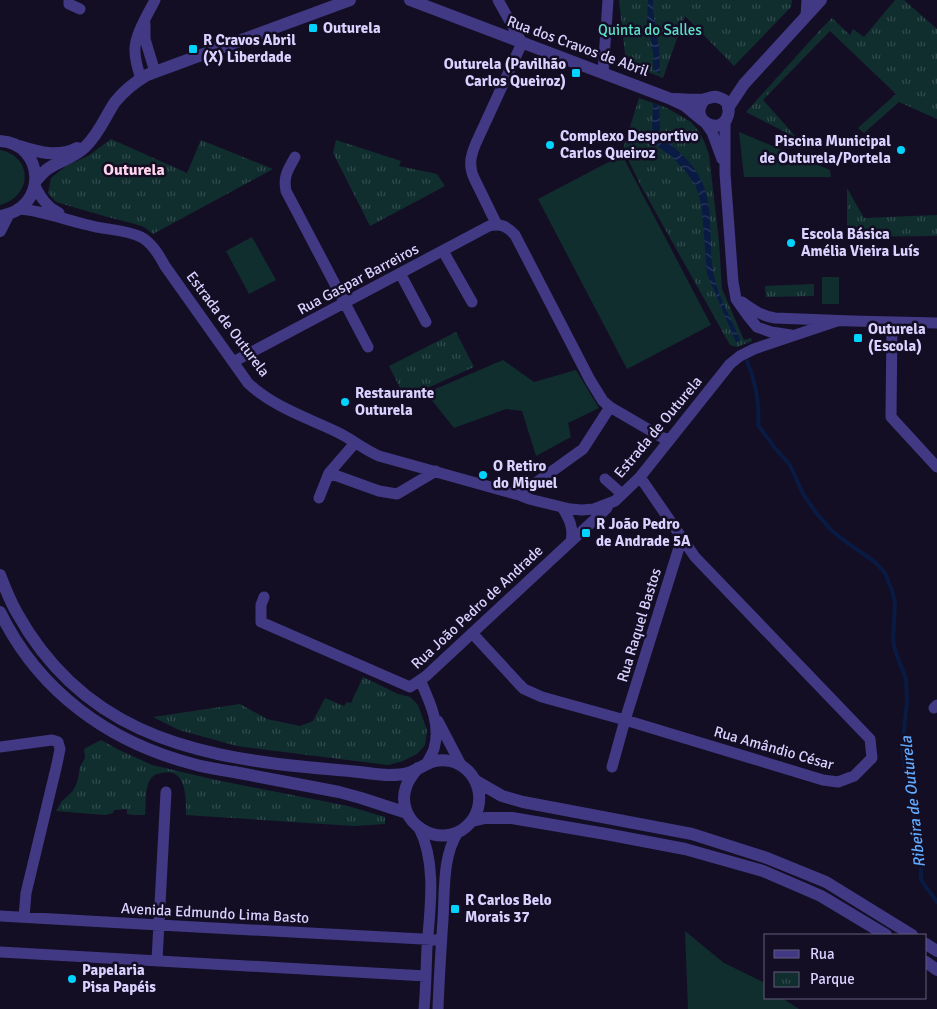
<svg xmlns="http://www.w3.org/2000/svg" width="937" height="1009" font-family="Signika,sans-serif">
<defs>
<pattern id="park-tufts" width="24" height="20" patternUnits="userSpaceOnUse" patternTransform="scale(1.25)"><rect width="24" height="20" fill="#112e2f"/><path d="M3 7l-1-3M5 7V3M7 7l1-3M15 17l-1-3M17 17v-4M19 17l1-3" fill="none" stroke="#334b4e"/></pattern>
<pattern id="water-waves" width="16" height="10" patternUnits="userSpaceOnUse" patternTransform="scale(1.25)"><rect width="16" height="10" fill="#091a43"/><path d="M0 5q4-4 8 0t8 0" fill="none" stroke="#2c3a5f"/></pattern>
</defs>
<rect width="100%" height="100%" fill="#140e25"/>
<path fill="#112e2f" d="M 739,132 L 830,170 L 831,177 L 744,177 Z
M 0,150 C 33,156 33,196 0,205 Z
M 622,155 L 711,325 L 627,369 L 538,199 Z
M 252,237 L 276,280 L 249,294 L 226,251 Z
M 822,277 L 839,277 L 839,304 L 822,304 Z
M 503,360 L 534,382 L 576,370 L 599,408 L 568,423 L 571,437 L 536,456 L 522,411 L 506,409 L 454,428 L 426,393 Z
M 685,931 L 724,963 L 763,982 L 766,984 L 766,998 L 782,998 L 799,1009 L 688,1009 Z"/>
<path fill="url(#park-tufts)" d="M 619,0 L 792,0 L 791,7 L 734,66 L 685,16 L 663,78 L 626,63 Z
M 895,0 L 904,0 L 937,29 L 937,119 L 899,102 L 864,133 L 858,128 L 896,94 L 830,31 L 763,100 L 797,138 L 746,112 L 820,30 L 832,18 L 850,35 L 853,29 L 864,37 Z
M 639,98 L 667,108 L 691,122 L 698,130 L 704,141 L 709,155 L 719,242 L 722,289 L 744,340 L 751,338 L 752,341 L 737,347 L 730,345 L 641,186 L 623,149 Z
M 111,139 L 187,173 L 201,140 L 273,169 L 153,234 L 144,227 L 135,224 L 104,216 L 56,202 L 48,193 L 51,178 L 66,166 L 88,156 Z
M 336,140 L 401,161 L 399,166 L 437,174 L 445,186 L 370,226 L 333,153 Z
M 847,188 L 864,218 L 937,215 L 937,236 L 847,237 Z
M 814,284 L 814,296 L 766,297 L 765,286 Z
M 456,332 L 474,367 L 405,398 L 389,366 Z
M 363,677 L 398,694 L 410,697 L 418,705 L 427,730 L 425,745 L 417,754 L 403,761 L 388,765 L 237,746 L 179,730 L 153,717 L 240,704 L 267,719 L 300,726 L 313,721 L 325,698 L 344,706 L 347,702 L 351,703 Z
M 101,740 L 119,750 L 152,765 L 216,780 L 348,806 L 385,817 L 385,824 L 354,826 L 186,815 C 186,799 187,767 162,773 C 155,774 151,776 148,784 C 145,793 146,805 145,815 L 133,815 L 127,814 L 127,809 L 114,810 L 113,813 L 105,815 L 56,811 L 62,801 L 72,792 L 76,785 L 78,779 L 80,767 L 85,758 L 84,749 Z"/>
<path fill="url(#water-waves)" d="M 648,0 L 653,0 L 653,11 L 659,46 L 660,74 L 653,70 L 653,53 L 647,20 Z
M 653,103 L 659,106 L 660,132 C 672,148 691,159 700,178 C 716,208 707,244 714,276 C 719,299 732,319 740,340 L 736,342 L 707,274 L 702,210 L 699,195 L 695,185 L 687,173 L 674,159 L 651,141 L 652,136 Z"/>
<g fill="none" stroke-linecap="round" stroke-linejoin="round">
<path stroke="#091a43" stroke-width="4" d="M 747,361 C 755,381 760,404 758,425 L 775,448 L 790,465 L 803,494 L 817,514 L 831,530 L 846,542 L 875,562 L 885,573 L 892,590 L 895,603 L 893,639 L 895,650 L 906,679 L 907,702 L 902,748 L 907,780 L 915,820 L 921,868 L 921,880 L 937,902"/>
<path stroke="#413984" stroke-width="11" d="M 69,0 L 69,4 L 80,9
M 806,16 L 807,0
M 145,24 L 145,39 L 155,72
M 603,73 L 608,0
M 141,79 C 138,70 135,61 135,51 C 134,36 148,14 155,0
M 725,121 L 725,173 L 733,282 L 736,299 L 748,316 L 757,327 L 771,332 L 791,335
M 705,122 L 712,132 L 722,159
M 295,157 C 288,170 283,176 286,191 L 368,347
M 35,186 C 41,198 47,207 59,213
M 20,209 C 44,211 65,220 88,225 C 105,230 124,229 141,237 C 152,243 159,255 165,266 L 248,383 C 273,407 308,418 339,433 C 353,440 365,450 379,456 L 519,495 L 529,499 L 570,509 L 582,510 L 594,509 L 615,501 L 640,477 L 730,364 L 740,356 L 754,349 L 837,321
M 497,225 L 474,178 C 468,165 471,155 476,143 L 522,43 L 498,0
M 443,251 L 472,302
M 400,273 L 426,322
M 742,302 C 753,310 762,316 775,318 L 852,321 L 937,323
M 892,322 L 891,417 L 937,467
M 233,362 L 489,226 C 500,223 507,226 515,235 L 590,380 L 603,401 L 610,407 L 658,435 L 665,439 L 671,438
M 329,473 L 379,491 L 397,494 L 436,471
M 605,479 L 622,494
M 519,495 L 583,449 L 610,407
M 319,498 L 329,473 L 355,443
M 562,507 C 569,518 574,528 571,541
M 264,597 L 261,605 L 261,622 L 410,687 L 426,676 L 607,508
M 472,633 L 519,684 L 524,689 L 542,697 L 625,720 L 823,780 L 838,782 L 854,776 L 872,758 L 870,739 L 695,557 L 640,477
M 420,680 C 430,702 441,725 434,749 C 432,754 429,759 427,763
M 934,708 L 937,705
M 438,721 L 461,765
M 0,747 L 52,740 L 58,742 L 60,749 L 57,764 L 26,893 L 24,917
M 612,767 L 625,720 L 682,538
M 419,828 C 437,863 430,909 427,947 C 426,968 426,988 424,1009
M 0,916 L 159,925 L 441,940
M 0,952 L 426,976
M 157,960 L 166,792
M 438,1009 C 439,979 441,949 443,919 C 445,891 442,857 458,832"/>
<path stroke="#413984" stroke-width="12" d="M 410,0 L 671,99 L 684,105 L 702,120
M 674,99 C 683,99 698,101 706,99 C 710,98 712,96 717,97 C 721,98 725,100 727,103 C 729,106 729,111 728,115 C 722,138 686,120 705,99
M 728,108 L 744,84 L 821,0
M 0,141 C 44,143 50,208 0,216
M 19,146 C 38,152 58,158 77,148
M 35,182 C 39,177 44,171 49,168 C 62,160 73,158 85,147 C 99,134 105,117 115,102 C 124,91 135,82 147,75 L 350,0
M 0,231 L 8,215
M 0,575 C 5,588 10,601 17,613 C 81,728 184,755 306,767 C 324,769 341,770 359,772 C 369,773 379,775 389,775 C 395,775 402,775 408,773 C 423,768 432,757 450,761 C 480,768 489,806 467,826 C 440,851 394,823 406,787 C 408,780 413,774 418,768
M 0,612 C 39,692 109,742 193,764 C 207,768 221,770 234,772 C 269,779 304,785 339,792 L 361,798 L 407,813
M 476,781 L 502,796 L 523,802 L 692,834 L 767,858 L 826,882 L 912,935
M 472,821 L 485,818 L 512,818 L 606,834 L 685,849 L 763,871 L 821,896 L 886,935
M 926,944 L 937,951
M 926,962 L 937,970"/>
</g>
<g fill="#00d3fd" stroke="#140e25" stroke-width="2">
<rect x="308" y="23" width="10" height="10" rx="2.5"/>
<rect x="188" y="44" width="10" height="10" rx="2.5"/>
<rect x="571" y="68" width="10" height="10" rx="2.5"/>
<circle cx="550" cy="145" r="5"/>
<circle cx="901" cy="150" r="5"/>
<circle cx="791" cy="243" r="5"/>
<rect x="853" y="333" width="10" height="10" rx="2.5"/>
<circle cx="345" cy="402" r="5"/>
<circle cx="483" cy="475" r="5"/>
<rect x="581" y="528" width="10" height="10" rx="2.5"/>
<rect x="450" y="904" width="10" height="10" rx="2.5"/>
<circle cx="72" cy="979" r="5"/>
</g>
<g text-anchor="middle" stroke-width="5" stroke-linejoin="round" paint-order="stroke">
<g font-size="15" font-weight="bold" fill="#dad2ff" stroke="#140e25" text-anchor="start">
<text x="323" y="33">Outurela</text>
<text x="203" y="45">R Cravos Abril<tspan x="203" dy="17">(X) Liberdade</tspan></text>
<text x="566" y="69" text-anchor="end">Outurela (Pavilhão<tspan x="566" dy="17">Carlos Queiroz)</tspan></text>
<text x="560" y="141">Complexo Desportivo<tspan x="560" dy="17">Carlos Queiroz</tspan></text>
<text x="891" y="146" text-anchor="end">Piscina Municipal<tspan x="891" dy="17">de Outurela/Portela</tspan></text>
<text x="801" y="239">Escola Básica<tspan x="801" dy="17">Amélia Vieira Luís</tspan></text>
<text x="868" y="334">Outurela<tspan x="868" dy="17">(Escola)</tspan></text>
<text x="355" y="398">Restaurante<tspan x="355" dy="17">Outurela</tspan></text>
<text x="493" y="471">O Retiro<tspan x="493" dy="17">do Miguel</tspan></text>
<text x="596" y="529">R João Pedro<tspan x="596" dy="17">de Andrade 5A</tspan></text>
<text x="465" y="905">R Carlos Belo<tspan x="465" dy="17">Morais 37</tspan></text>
<text x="82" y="975">Papelaria<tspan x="82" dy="17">Pisa Papéis</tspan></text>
</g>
<g font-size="15" fill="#5ce1c9" stroke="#140e25">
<text x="650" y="35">Quinta do Salles</text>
</g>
<g font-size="15" fill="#dad2ff" stroke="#140e25">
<text transform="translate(578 46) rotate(20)" y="5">Rua dos Cravos de Abril</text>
<text transform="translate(358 279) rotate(-28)" y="5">Rua Gaspar Barreiros</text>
<text transform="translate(228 324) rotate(53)" y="5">Estrada de Outurela</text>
<text transform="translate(658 427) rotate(-50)" y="5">Estrada de Outurela</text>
<text transform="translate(477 607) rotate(-43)" y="5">Rua João Pedro de Andrade</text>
<text transform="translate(639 625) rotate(-73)" y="5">Rua Raquel Bastos</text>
<text transform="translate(774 748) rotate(16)" y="5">Rua Amândio César</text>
<text transform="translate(215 913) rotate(3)" y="5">Avenida Edmundo Lima Basto</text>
</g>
<g font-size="16" font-weight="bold" fill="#ffd4ec" stroke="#140e25">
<text x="134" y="175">Outurela</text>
</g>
<g font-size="16" font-style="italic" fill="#60abff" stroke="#140e25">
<text transform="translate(912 802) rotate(-96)" y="6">Ribeira de Outurela</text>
</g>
</g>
<rect x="764" y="934" width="162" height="65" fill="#140e25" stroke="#635c7c"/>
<rect x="774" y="950" width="25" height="8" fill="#413984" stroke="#635c7c"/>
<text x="810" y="959" font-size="15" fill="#dad2ff">Rua</text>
<rect x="774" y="972" width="25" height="15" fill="url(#park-tufts)" stroke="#635c7c"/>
<text x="810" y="984" font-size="15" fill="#dad2ff">Parque</text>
</svg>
